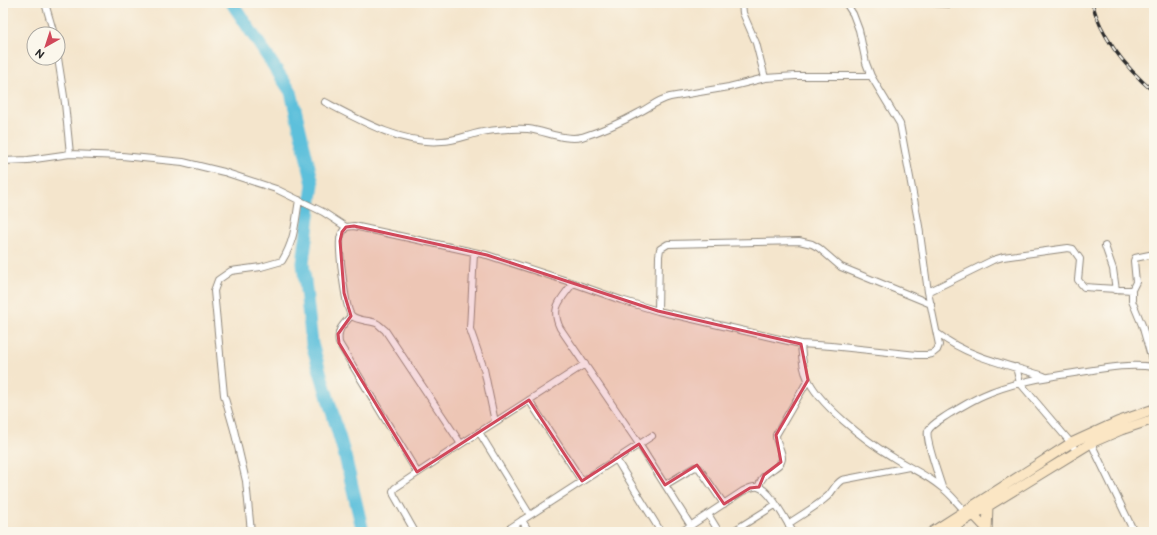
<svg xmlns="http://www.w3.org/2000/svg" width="1157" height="535" font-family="'Balsamiq Sans',sans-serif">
<rect width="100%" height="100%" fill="#fbf7ec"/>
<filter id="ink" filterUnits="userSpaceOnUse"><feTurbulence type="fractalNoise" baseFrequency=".025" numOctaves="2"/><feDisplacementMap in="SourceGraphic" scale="8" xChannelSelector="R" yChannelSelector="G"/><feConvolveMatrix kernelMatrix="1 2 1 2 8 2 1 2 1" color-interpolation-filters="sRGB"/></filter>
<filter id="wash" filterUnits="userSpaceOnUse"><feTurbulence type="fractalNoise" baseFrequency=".012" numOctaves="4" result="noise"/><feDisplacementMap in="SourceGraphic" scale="16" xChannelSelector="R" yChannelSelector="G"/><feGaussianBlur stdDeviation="0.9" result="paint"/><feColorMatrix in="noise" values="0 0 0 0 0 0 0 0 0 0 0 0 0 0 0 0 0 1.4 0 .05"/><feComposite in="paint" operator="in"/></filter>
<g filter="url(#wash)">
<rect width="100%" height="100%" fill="#f4e5cc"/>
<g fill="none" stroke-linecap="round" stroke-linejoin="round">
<path stroke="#5dc0db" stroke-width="13" d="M 232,3 L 291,92 L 313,184 L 303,263 L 312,344 L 345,456 L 363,532"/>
</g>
</g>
<g filter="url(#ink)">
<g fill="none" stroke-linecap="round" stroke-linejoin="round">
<defs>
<path id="street" d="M 45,3 L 54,34
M 742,3 L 743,13 L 756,43 L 765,78
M 934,3 L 949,4 L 984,3
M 58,58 L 65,103 L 70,154
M 325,102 C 359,120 403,145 442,141 C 453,141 463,137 474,134 C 488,130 514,128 528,129 C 546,131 564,141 582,137 C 601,131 622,122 640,112 C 650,107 658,100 670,97 L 729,87 L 765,78 L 796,76 L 871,76
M 3,161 L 28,160 L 70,154 L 122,156 L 183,162 L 224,172 L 276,189 L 323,212 L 346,227 L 354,226 L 487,255 L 573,283
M 346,227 C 343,231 340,234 340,240 C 339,251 345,310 352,316 C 358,321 368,320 376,323 C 379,324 382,328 385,330 L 461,444
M 1105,246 L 1113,269 L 1116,290
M 474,253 L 470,329 L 484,369 L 495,422
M 928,292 L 993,260 L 1003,257 L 1068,248 L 1073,249 L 1080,259 L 1078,280 L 1084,287 L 1132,290
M 658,311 L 659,256 L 660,249 L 668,244 L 799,241 L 812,244 L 819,248 L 841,267 L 931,304
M 351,316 C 342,326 337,329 339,343 L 417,472
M 937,333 C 967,357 1008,365 1044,376
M 801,344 C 802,355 802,367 807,377 C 818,404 866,441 891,456 C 907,467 926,474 941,487 C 950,493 957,503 965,511
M 1016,367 L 1020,383 L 1071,443 L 1076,451
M 1154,367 L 1142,325 L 1132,301 L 1132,290 L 1136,282 L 1134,261 L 1135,258 L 1154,254
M 529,400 L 582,481
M 479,432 L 530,515
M 1091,443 L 1134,532
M 616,459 L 661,532
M 665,485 L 695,467 L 699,468 L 724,504
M 759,487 C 761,470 782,469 782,458 C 782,450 776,443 776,435 L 808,380
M 942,487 C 939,477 925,439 928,431 C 931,424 942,419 949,414 C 960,408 972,400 984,395 C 1016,381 1052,376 1087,371 C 1110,367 1131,364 1154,367
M 708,514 L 719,532
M 522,520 L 529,532
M 788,524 C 801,515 816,507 828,496 C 833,491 835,484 842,480 L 909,467
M 691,526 L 639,444 L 560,328 C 550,307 561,300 573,283 L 621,300 L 658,311 L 801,344 L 831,346 L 917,355 L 927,355 L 932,354 L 937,350 L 939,345 L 928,292 L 919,226 L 900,124 L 871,76 L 866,63 L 859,30 L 853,14 L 846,3
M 251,532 L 246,481 L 234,430 L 224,395 L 214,291 L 218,280 L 231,271 L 261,267 L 282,261 C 295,240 295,223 299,200
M 415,532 L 394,495 L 393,491 L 395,488 L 461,444 L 585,364
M 504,532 L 652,436
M 681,532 L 743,491 C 748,489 753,486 758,487 C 770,489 786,521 793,532
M 732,532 L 775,505"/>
<path id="secondary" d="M 986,502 L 988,505 L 987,532
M 969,510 L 987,529
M 932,532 L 1071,443 L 1117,422 L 1154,409
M 946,532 L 1091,443 L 1121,430 L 1154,419"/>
</defs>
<use href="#street" stroke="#90887c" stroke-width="8"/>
<use href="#secondary" stroke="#90887c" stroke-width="11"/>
<use href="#street" stroke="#fff" stroke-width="6"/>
<use href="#secondary" stroke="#fbe6c4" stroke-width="9"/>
<defs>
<path id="rail" d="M 1092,3 C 1102,39 1126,68 1154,92"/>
</defs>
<use href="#rail" stroke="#2b2b2b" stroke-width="3.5"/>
<use href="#rail" stroke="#fbf7ec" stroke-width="2" stroke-dasharray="6" stroke-linecap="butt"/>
</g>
</g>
<path fill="#d1495b" fill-opacity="0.2" stroke="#d1495b" stroke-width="3" stroke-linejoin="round" d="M 354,226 L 487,255 L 658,311 L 801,344 L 808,380 L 776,435 L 781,462 L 764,475 L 759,487 L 750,488 L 724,504 L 697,465 L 665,485 L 639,444 L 582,481 L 529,400 L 417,472 L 339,343 L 338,334 L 351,316 L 344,293 L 340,241 L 342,232 L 346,227 Z"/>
<rect width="1157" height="535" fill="none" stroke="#fbf7ec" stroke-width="16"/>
<g transform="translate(46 46) rotate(219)"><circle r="19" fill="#fbf7ec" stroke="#a8a59f"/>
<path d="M0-3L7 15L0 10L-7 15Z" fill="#d1495b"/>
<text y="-6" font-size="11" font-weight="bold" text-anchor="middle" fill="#2b2b2b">N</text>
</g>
</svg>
